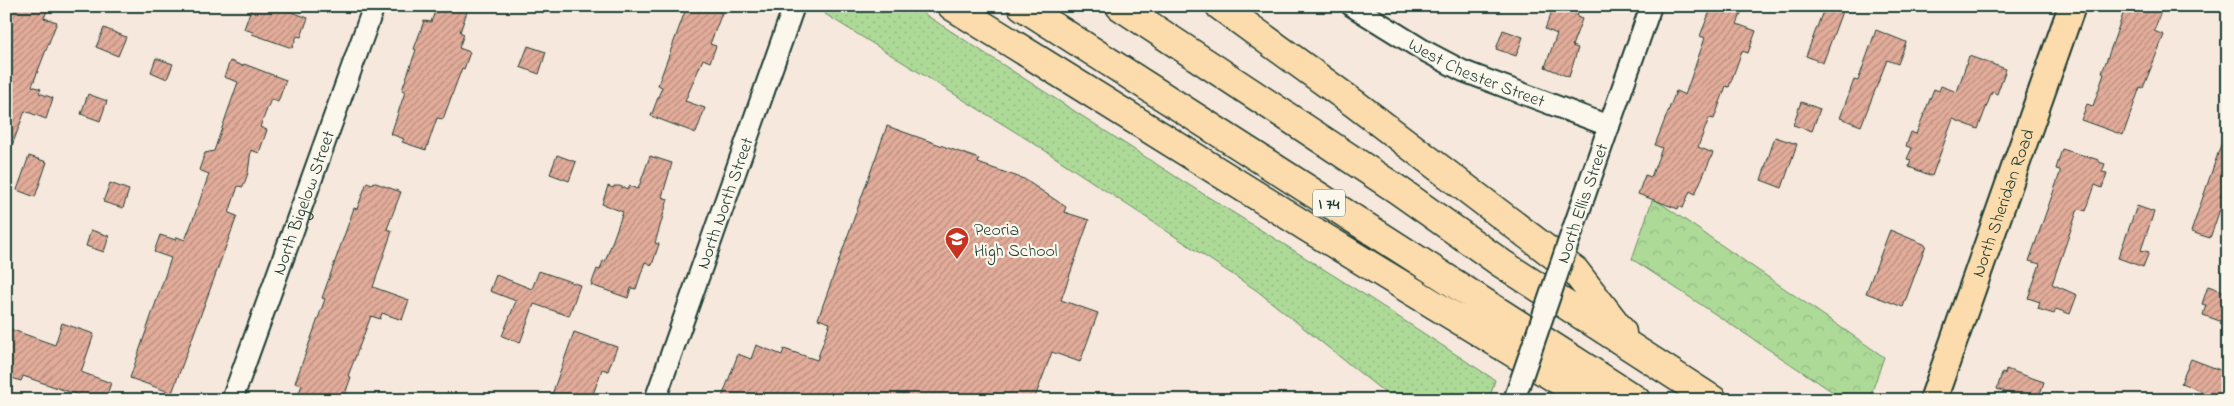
<svg xmlns="http://www.w3.org/2000/svg" width="2234" height="406" font-family="'Indie Flower',sans-serif">
<defs>
<pattern id="grass-dots" width="8" height="8" patternUnits="userSpaceOnUse" patternTransform="scale(1.25)"><rect width="8" height="8" fill="#aeda98"/><path d="M2 2h.1M6 6h.1" fill="none" stroke="#95bc84" stroke-width="1.8" stroke-linecap="round"/></pattern>
<pattern id="forest-crowns" width="20" height="18" patternUnits="userSpaceOnUse" patternTransform="scale(1.25)"><rect width="20" height="18" fill="#aeda98"/><path d="M2 6a3 3 0 1 1 6 0M12 15a3 3 0 1 1 6 0" fill="none" stroke="#95bc84"/></pattern>
<pattern id="building-hatch" width="6" height="6" patternUnits="userSpaceOnUse" patternTransform="scale(1.25)"><rect width="6" height="6" fill="#e3ac9a"/><path d="M-1 1l2-2M0 6l6-6M5 7l2-2" fill="none" stroke="#b78d7e"/></pattern>
</defs>
<rect width="100%" height="100%" fill="#f6e8dc"/>
<filter id="ink" filterUnits="userSpaceOnUse"><feTurbulence type="fractalNoise" baseFrequency=".02" numOctaves="2"/><feDisplacementMap in="SourceGraphic" scale="10" xChannelSelector="R" yChannelSelector="G"/><feConvolveMatrix kernelMatrix="1 2 1 2 8 2 1 2 1" color-interpolation-filters="sRGB"/></filter>
<g filter="url(#ink)">
<path fill="url(#grass-dots)" stroke="#668c66" d="M 827,6 L 912,6 L 1181,180 L 1368,297 L 1495,380 L 1489,400 L 1394,400 L 1256,290 L 1038,146 L 825,14 Z"/>
<path fill="url(#forest-crowns)" stroke="#668c66" d="M 1653,198 L 1884,357 L 1869,400 L 1845,400 L 1632,259 Z"/>
<path fill="url(#building-hatch)" stroke="#1f3d34" d="M 12,6 L 49,6 L 44,18 L 57,22 L 32,86 L 41,89 L 39,93 L 53,98 L 46,119 L 25,111 L 8,156 L 6,156 L 6,23 Z
M 252,6 L 276,6 L 308,18 L 301,37 L 297,36 L 292,48 L 252,34 L 253,32 L 244,29 Z
M 437,6 L 469,6 L 460,32 L 464,34 L 459,48 L 470,52 L 464,69 L 462,68 L 443,119 L 437,118 L 426,150 L 402,142 L 404,139 L 391,134 L 405,92 L 402,90 L 416,50 L 414,49 L 424,21 L 431,22 Z
M 687,6 L 704,6 L 722,13 L 710,44 L 716,46 L 710,62 L 703,59 L 685,101 L 705,108 L 696,133 L 651,116 L 662,87 L 658,85 Z
M 1554,6 L 1569,6 L 1579,10 L 1577,17 L 1582,19 L 1572,46 L 1578,48 L 1569,77 L 1545,67 L 1557,34 L 1545,29 Z
M 1712,6 L 1744,6 L 1737,24 L 1756,31 L 1748,53 L 1742,51 L 1729,87 L 1726,86 L 1714,119 L 1709,118 L 1698,147 L 1713,153 L 1695,194 L 1690,191 L 1683,208 L 1679,206 L 1678,209 L 1638,194 L 1645,175 L 1651,177 L 1662,148 L 1655,145 L 1676,91 L 1685,95 L 1705,38 L 1700,36 Z
M 1825,6 L 1844,6 L 1823,63 L 1806,56 Z
M 2126,6 L 2163,6 L 2154,31 L 2164,35 L 2143,88 L 2140,87 L 2123,135 L 2081,120 L 2087,104 L 2093,106 L 2104,74 L 2102,73 Z
M 104,28 L 126,37 L 118,56 L 96,47 Z
M 1503,30 L 1523,37 L 1516,56 L 1496,49 Z
M 1876,30 L 1906,42 L 1898,64 L 1887,60 L 1861,126 L 1840,118 L 1854,80 L 1858,81 Z
M 528,46 L 546,52 L 539,74 L 520,67 Z
M 1969,56 L 2006,69 L 1997,94 L 1992,92 L 1978,129 L 1953,119 L 1932,176 L 1909,167 L 1911,160 L 1907,159 L 1912,148 L 1906,146 L 1911,132 L 1916,134 L 1934,89 L 1939,91 L 1941,86 L 1957,92 Z
M 156,58 L 173,64 L 167,79 L 151,72 Z
M 230,61 L 243,66 L 244,64 L 286,80 L 278,102 L 271,99 L 260,127 L 267,130 L 259,153 L 251,150 L 248,173 L 243,187 L 238,186 L 229,213 L 237,216 L 172,393 L 130,378 L 171,258 L 154,252 L 160,235 L 176,240 L 177,237 L 185,240 L 194,217 L 209,174 L 199,170 L 205,153 L 214,151 L 238,82 L 224,77 Z
M 88,94 L 107,101 L 100,121 L 81,114 Z
M 1801,102 L 1820,109 L 1812,131 L 1793,125 Z
M 887,126 L 979,159 L 978,163 L 1024,179 L 1066,207 L 1064,212 L 1089,220 L 1061,300 L 1098,313 L 1080,362 L 1052,352 L 1034,400 L 721,400 L 738,354 L 751,359 L 756,345 L 782,355 L 784,349 L 817,360 L 830,323 L 818,319 Z
M 2225,133 L 2228,133 L 2228,175 L 2220,197 L 2224,198 L 2210,238 L 2191,232 Z
M 1775,137 L 1797,144 L 1782,188 L 1761,180 Z
M 2062,149 L 2099,160 L 2099,162 L 2105,164 L 2102,172 L 2107,173 L 2102,188 L 2095,185 L 2086,211 L 2079,209 L 2077,212 L 2052,284 L 2077,295 L 2070,314 L 2056,309 L 2054,314 L 2038,309 L 2040,302 L 2028,298 L 2040,264 L 2029,261 L 2060,173 L 2060,170 L 2056,169 Z
M 557,155 L 576,162 L 569,181 L 550,174 Z
M 29,156 L 47,162 L 35,197 L 17,190 Z
M 650,156 L 672,163 L 662,197 L 668,199 L 655,243 L 659,244 L 652,265 L 645,262 L 636,289 L 631,288 L 628,298 L 591,285 L 597,269 L 600,270 L 603,261 L 605,262 L 623,212 L 602,204 L 608,186 L 613,188 L 614,186 L 619,186 L 628,189 L 629,186 L 638,189 Z
M 367,182 L 372,184 L 373,182 L 401,192 L 387,229 L 392,231 L 373,287 L 409,300 L 402,320 L 382,313 L 380,319 L 371,316 L 348,376 L 351,377 L 343,400 L 296,400 L 302,385 L 295,383 L 325,299 L 322,298 L 354,208 L 357,209 Z
M 110,183 L 129,190 L 123,208 L 103,202 Z
M 2137,206 L 2154,212 L 2141,250 L 2149,252 L 2143,267 L 2118,258 Z
M 91,230 L 109,236 L 104,252 L 86,246 Z
M 1890,230 L 1926,245 L 1903,307 L 1866,293 Z
M 539,271 L 580,285 L 569,316 L 534,304 L 520,343 L 502,336 L 516,301 L 490,291 L 496,275 L 532,289 Z
M 2208,286 L 2228,293 L 2228,324 L 2203,315 L 2206,305 L 2202,304 Z
M 62,323 L 94,334 L 81,372 L 111,383 L 105,400 L 83,400 L 84,397 L 23,376 L 21,381 L 6,376 L 6,340 L 10,329 L 55,345 Z
M 574,332 L 617,347 L 608,371 L 602,369 L 591,400 L 550,400 Z
M 2191,359 L 2228,373 L 2228,400 L 2206,400 L 2209,394 L 2181,383 Z
M 2006,369 L 2044,382 L 2038,400 L 2009,400 L 2011,394 L 1997,389 L 2002,373 L 2005,374 Z"/>
<g fill="none" stroke-linecap="round" stroke-linejoin="round">
<defs>
<g id="minor">
<path id="s1" d="M 1352,6 L 1423,50 L 1463,71 L 1609,126"/>
<path d="M 1574,226 L 1651,6"/>
<path id="s2" d="M 232,400 L 374,6"/>
<path id="s3" d="M 655,400 L 794,6"/>
</g>
<g id="major">
<path id="s4" d="M 1933,400 L 2072,6"/>
</g>
<path id="highway" d="M 952,6 L 1310,229 L 1591,400
M 1022,6 L 1636,400
M 1120,6 L 1398,190 L 1501,263 L 1713,400
M 1220,6 L 1355,104 L 1575,271 L 1622,332"/>
</defs>
<use href="#minor" stroke="#1f3d34" stroke-width="24"/>
<use href="#major" stroke="#1f3d34" stroke-width="30"/>
<use href="#highway" stroke="#1f3d34" stroke-width="31"/>
<use href="#minor" stroke="#fbf7ec" stroke-width="20"/>
<use href="#major" stroke="#fcdcac" stroke-width="26"/>
<use href="#highway" stroke="#fcdcac" stroke-width="28"/>
<defs>
<path id="minor-bridge" d="M 1514,400 L 1574,226"/>
</defs>
<use href="#minor-bridge" stroke="#1f3d34" stroke-width="24" stroke-linecap="butt"/>
<use href="#minor-bridge" stroke="#fbf7ec" stroke-width="20"/>
</g>
</g>
<defs>
<symbol id="school-pin" viewBox="-11 -11 22 30"><path d="M0 17L-7.5 6A9.5 9.5 0 1 1 7.5 6Z" fill="#c8321e" stroke="#fbf7ec"/><path d="M0-5L7-2L0 1L-7-2ZM-4 1L0 2.5L4 1V4Q0 6-4 4Z" fill="#fff"/></symbol>
</defs>
<g fill-rule="evenodd">
<use href="#school-pin" x="943" y="225" width="28" height="38"/>
</g>
<g text-anchor="middle" stroke-width="4.5" stroke-linejoin="round" paint-order="stroke">
<rect fill="#fbf7ec" stroke="#61756b" stroke-width="1" x="1313" y="189.5" width="32" height="27" rx="4"/>
<g font-size="16" font-weight="bold" fill="#1f3d34">
<text x="1329" y="209">I 74</text>
</g>
<g font-size="18" fill="#1f3d34" stroke="#fbf7ec">
<text dy="6" stroke="none"><textPath href="#s1" startOffset="142">West Chester Street</textPath></text>
<text dy="6" stroke="none"><textPath href="#s2" startOffset="210">North Bigelow Street</textPath></text>
<text dy="6" stroke="none"><textPath href="#s3" startOffset="209">North North Street</textPath></text>
<text transform="translate(1582 203) rotate(-71)" y="6">North Ellis Street</text>
<text dy="6" stroke="none"><textPath href="#s4" startOffset="209">North Sheridan Road</textPath></text>
</g>
<g font-size="18" fill="#1f3d34" stroke="#fbf7ec" text-anchor="start">
<text x="974" y="235">Peoria<tspan x="974" dy="21">High School</tspan></text>
</g>
</g>
<rect width="2234" height="406" fill="none" stroke="#fbf7ec" stroke-width="25"/>
<rect x="12" y="12" width="2209" height="381" fill="none" stroke="#1f3d34" stroke-width="2" filter="url(#ink)"/>
</svg>
